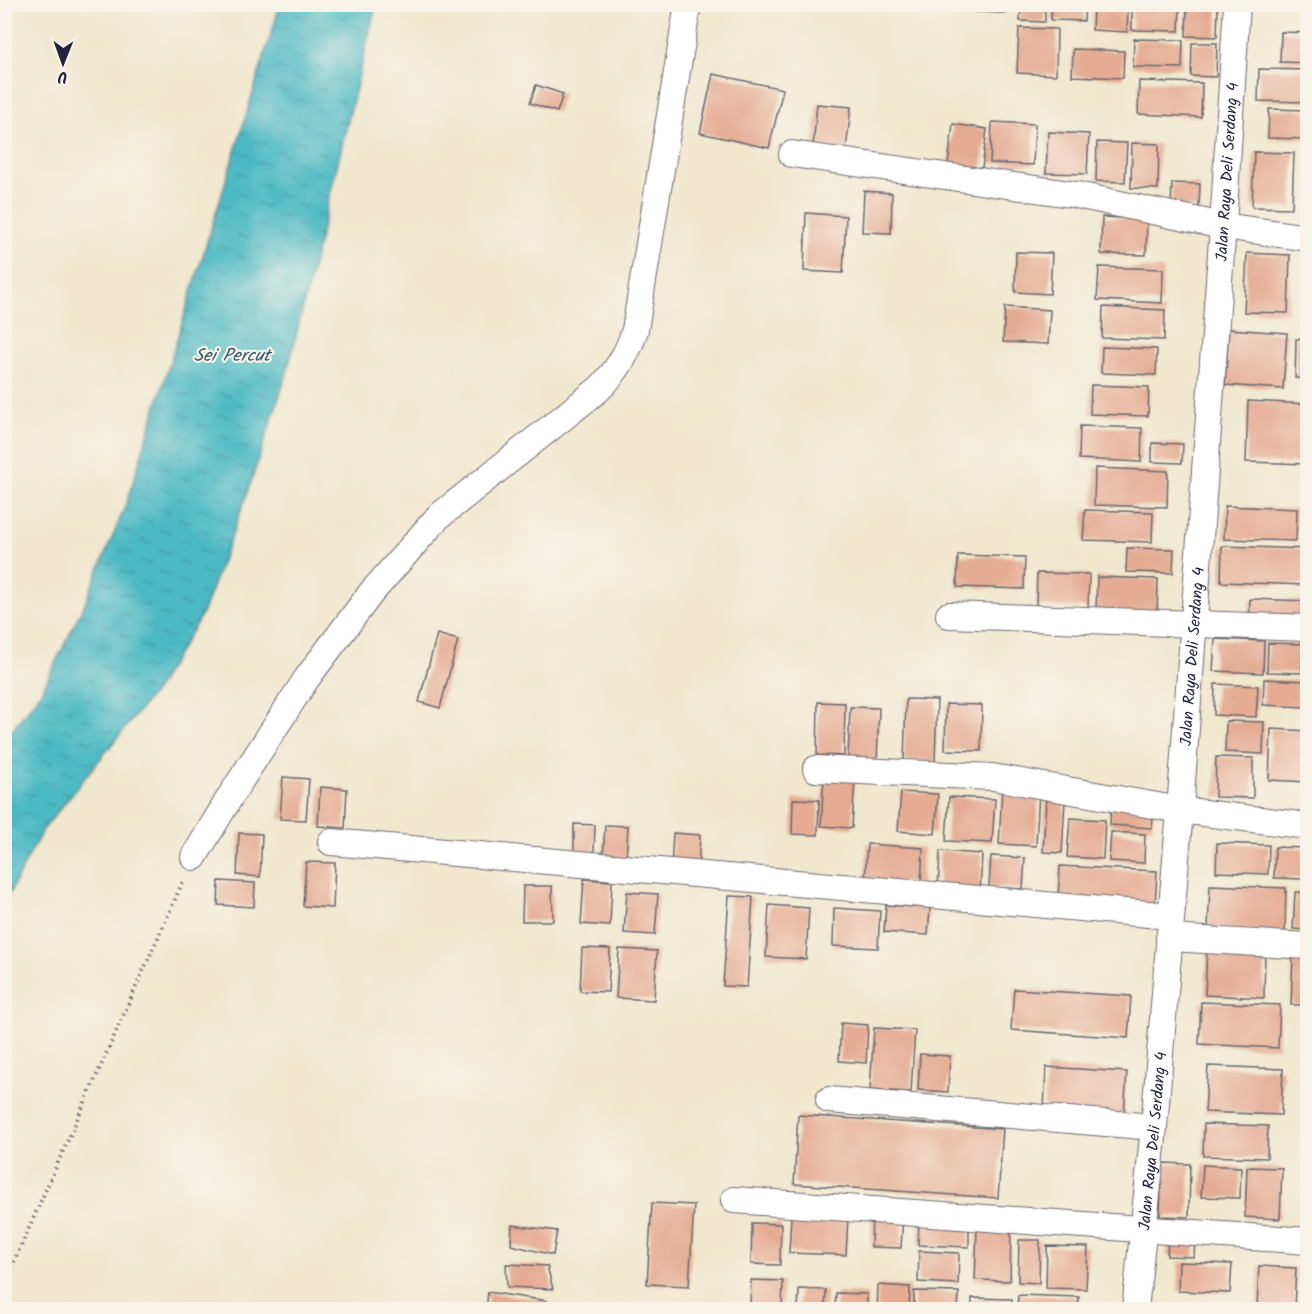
<svg xmlns="http://www.w3.org/2000/svg" width="1312" height="1314" font-family="Kalam,sans-serif">
<defs>
<pattern id="water-ripples" width="26" height="14" patternUnits="userSpaceOnUse" patternTransform="scale(1.5)"><rect width="26" height="14" fill="#4bb9c4"/><path d="M2 4q2-2 4 0t4 0M15 11q2-2 4 0t4 0" fill="none" stroke="#3e96a0"/></pattern>
</defs>
<rect width="100%" height="100%" fill="#f7f3e8"/>
<filter id="ink" filterUnits="userSpaceOnUse"><feTurbulence type="fractalNoise" baseFrequency=".0167" numOctaves="2"/><feDisplacementMap in="SourceGraphic" scale="12" xChannelSelector="R" yChannelSelector="G"/><feConvolveMatrix kernelMatrix="1 2 1 2 8 2 1 2 1" color-interpolation-filters="sRGB"/></filter>
<filter id="wash" filterUnits="userSpaceOnUse"><feTurbulence type="fractalNoise" baseFrequency=".008" numOctaves="4" result="noise"/><feDisplacementMap in="SourceGraphic" scale="24" xChannelSelector="R" yChannelSelector="G"/><feGaussianBlur stdDeviation="1.35" result="paint"/><feColorMatrix in="noise" values="0 0 0 0 0 0 0 0 0 0 0 0 0 0 0 0 0 1.4 0 .05"/><feComposite in="paint" operator="in"/></filter>
<g filter="url(#wash)">
<rect width="100%" height="100%" fill="#f0e7ce"/>
<path fill="url(#water-ripples)" stroke="#366e80" stroke-width="1.5" d="M 280,5 L 376,5 L 287,373 L 245,500 L 202,614 L 155,691 L 42,831 L 5,902 L 5,739 L 41,692 L 86,601 L 127,502 Z"/>
<g id="blocks">
<path fill="#e5ab93" d="M 976,4 L 1006,4 L 1006,13 L 976,12 Z
M 1021,4 L 1045,4 L 1045,22 L 1020,21 Z
M 1052,4 L 1085,4 L 1084,21 L 1051,20 Z
M 1187,4 L 1218,4 L 1217,37 L 1186,36 Z
M 1132,5 L 1180,6 L 1179,31 L 1132,30 Z
M 1093,8 L 1128,9 L 1127,32 L 1092,30 Z
M 1019,28 L 1057,29 L 1056,75 L 1017,73 Z
M 1281,32 L 1308,33 L 1308,63 L 1280,62 Z
M 1134,39 L 1183,40 L 1182,68 L 1133,67 Z
M 1192,43 L 1217,43 L 1216,77 L 1191,76 Z
M 1073,49 L 1124,51 L 1123,78 L 1072,76 Z
M 1259,69 L 1308,70 L 1308,102 L 1258,101 Z
M 713,74 L 783,89 L 769,148 L 700,133 Z
M 1139,81 L 1202,83 L 1201,117 L 1138,114 Z
M 536,85 L 563,94 L 557,112 L 530,103 Z
M 817,104 L 851,107 L 846,150 L 813,147 Z
M 1269,109 L 1308,110 L 1308,139 L 1268,138 Z
M 992,122 L 1035,124 L 1033,165 L 990,163 Z
M 953,124 L 987,129 L 981,176 L 947,172 Z
M 1048,132 L 1089,134 L 1087,174 L 1046,173 Z
M 1097,142 L 1127,143 L 1125,182 L 1096,181 Z
M 1132,143 L 1159,144 L 1158,189 L 1131,188 Z
M 1254,152 L 1294,153 L 1292,208 L 1252,207 Z
M 1172,183 L 1200,184 L 1199,208 L 1171,207 Z
M 864,191 L 892,193 L 891,233 L 862,232 Z
M 806,213 L 846,216 L 843,273 L 804,271 Z
M 1102,217 L 1147,219 L 1146,255 L 1101,254 Z
M 1016,252 L 1052,253 L 1050,294 L 1015,292 Z
M 1247,253 L 1290,255 L 1288,313 L 1244,312 Z
M 1099,267 L 1163,269 L 1162,303 L 1097,300 Z
M 1005,307 L 1050,310 L 1048,344 L 1003,342 Z
M 1103,307 L 1165,310 L 1164,340 L 1102,338 Z
M 1229,329 L 1287,333 L 1283,389 L 1225,385 Z
M 1296,339 L 1308,339 L 1308,379 L 1295,378 Z
M 1102,347 L 1157,349 L 1156,375 L 1101,373 Z
M 1091,385 L 1149,387 L 1148,416 L 1090,414 Z
M 1248,401 L 1308,404 L 1308,464 L 1246,462 Z
M 1080,426 L 1142,428 L 1141,462 L 1079,459 Z
M 1152,443 L 1183,444 L 1182,463 L 1152,462 Z
M 1095,468 L 1168,471 L 1167,507 L 1094,505 Z
M 1225,506 L 1297,509 L 1296,541 L 1224,539 Z
M 1085,510 L 1153,512 L 1152,542 L 1083,540 Z
M 1222,546 L 1307,549 L 1306,585 L 1221,582 Z
M 1127,548 L 1174,549 L 1173,573 L 1126,572 Z
M 958,555 L 1025,557 L 1024,589 L 957,587 Z
M 1037,573 L 1089,574 L 1088,608 L 1036,606 Z
M 1097,577 L 1158,579 L 1157,615 L 1096,612 Z
M 1250,599 L 1308,601 L 1308,627 L 1249,625 Z
M 437,634 L 458,640 L 440,708 L 419,702 Z
M 1215,639 L 1264,641 L 1263,673 L 1213,671 Z
M 1268,643 L 1303,644 L 1302,673 L 1267,672 Z
M 1264,679 L 1306,681 L 1305,707 L 1263,705 Z
M 1215,684 L 1258,686 L 1256,717 L 1214,715 Z
M 906,699 L 937,700 L 935,762 L 904,761 Z
M 818,702 L 845,703 L 844,756 L 817,755 Z
M 946,704 L 982,705 L 981,751 L 945,750 Z
M 850,707 L 879,708 L 877,761 L 848,760 Z
M 1226,721 L 1264,722 L 1263,754 L 1225,752 Z
M 1271,729 L 1308,731 L 1308,782 L 1269,780 Z
M 1216,757 L 1253,758 L 1253,798 L 1215,797 Z
M 824,775 L 855,777 L 852,828 L 821,826 Z
M 283,777 L 309,779 L 306,820 L 280,819 Z
M 320,787 L 347,789 L 345,828 L 318,826 Z
M 1002,789 L 1039,791 L 1036,846 L 999,844 Z
M 901,792 L 938,794 L 935,834 L 898,831 Z
M 949,797 L 995,799 L 992,843 L 946,841 Z
M 793,799 L 819,800 L 818,835 L 792,834 Z
M 1046,799 L 1065,801 L 1062,853 L 1043,852 Z
M 1111,806 L 1154,808 L 1152,828 L 1110,825 Z
M 1070,818 L 1105,820 L 1103,859 L 1067,857 Z
M 574,824 L 595,825 L 594,853 L 574,855 Z
M 605,825 L 628,826 L 626,860 L 603,859 Z
M 1111,832 L 1145,834 L 1144,863 L 1109,861 Z
M 239,833 L 262,834 L 260,877 L 237,875 Z
M 673,833 L 700,835 L 698,872 L 671,871 Z
M 1217,843 L 1269,845 L 1268,874 L 1216,872 Z
M 867,844 L 923,848 L 921,884 L 865,881 Z
M 1275,847 L 1304,848 L 1303,879 L 1274,878 Z
M 940,851 L 982,854 L 980,892 L 938,890 Z
M 991,856 L 1025,858 L 1023,889 L 989,887 Z
M 306,862 L 335,863 L 333,908 L 303,906 Z
M 1060,866 L 1157,871 L 1155,905 L 1058,899 Z
M 584,879 L 612,881 L 610,926 L 581,924 Z
M 219,881 L 255,883 L 254,907 L 218,905 Z
M 1210,885 L 1286,888 L 1285,932 L 1208,929 Z
M 523,886 L 552,886 L 553,921 L 522,921 Z
M 627,892 L 658,894 L 655,935 L 624,933 Z
M 1295,892 L 1308,893 L 1308,930 L 1293,929 Z
M 729,896 L 753,897 L 747,987 L 723,986 Z
M 769,905 L 809,908 L 806,959 L 766,957 Z
M 886,905 L 930,908 L 928,935 L 884,932 Z
M 834,908 L 880,911 L 878,948 L 833,946 Z
M 582,948 L 610,949 L 608,992 L 580,991 Z
M 1207,948 L 1265,951 L 1264,998 L 1205,995 Z
M 619,949 L 657,951 L 654,1000 L 616,998 Z
M 1293,955 L 1308,956 L 1308,1005 L 1291,1005 Z
M 1014,989 L 1131,996 L 1128,1038 L 1011,1030 Z
M 1201,1002 L 1280,1005 L 1278,1048 L 1199,1044 Z
M 841,1023 L 868,1025 L 866,1063 L 839,1061 Z
M 874,1028 L 915,1030 L 911,1092 L 870,1090 Z
M 920,1054 L 950,1056 L 948,1092 L 918,1090 Z
M 1208,1066 L 1283,1069 L 1281,1115 L 1205,1112 Z
M 1046,1067 L 1127,1072 L 1124,1114 L 1044,1110 Z
M 798,1115 L 1003,1129 L 998,1198 L 794,1184 Z
M 1204,1124 L 1268,1126 L 1267,1158 L 1203,1156 Z
M 1162,1163 L 1190,1164 L 1189,1217 L 1160,1216 Z
M 1203,1165 L 1241,1167 L 1240,1198 L 1201,1197 Z
M 1247,1167 L 1282,1168 L 1280,1219 L 1245,1217 Z
M 652,1203 L 694,1205 L 689,1286 L 647,1284 Z
M 872,1213 L 903,1214 L 901,1248 L 871,1247 Z
M 791,1216 L 848,1218 L 846,1255 L 789,1253 Z
M 919,1222 L 969,1224 L 969,1247 L 918,1245 Z
M 752,1223 L 781,1224 L 780,1265 L 751,1264 Z
M 512,1225 L 557,1231 L 553,1255 L 511,1245 Z
M 977,1229 L 1011,1230 L 1010,1281 L 975,1280 Z
M 1168,1238 L 1195,1239 L 1194,1257 L 1167,1256 Z
M 1019,1240 L 1040,1240 L 1039,1283 L 1018,1282 Z
M 1047,1246 L 1088,1247 L 1086,1289 L 1046,1288 Z
M 919,1251 L 959,1253 L 958,1284 L 918,1282 Z
M 1179,1262 L 1232,1264 L 1230,1293 L 1178,1291 Z
M 1303,1263 L 1308,1264 L 1308,1310 L 1301,1310 Z
M 506,1264 L 547,1266 L 553,1289 L 507,1287 Z
M 1259,1266 L 1296,1268 L 1294,1309 L 1257,1308 Z
M 751,1280 L 783,1281 L 782,1310 L 750,1310 Z
M 878,1285 L 910,1287 L 909,1310 L 877,1310 Z
M 799,1289 L 826,1290 L 825,1310 L 798,1310 Z
M 914,1291 L 959,1292 L 958,1310 L 914,1310 Z
M 488,1292 L 547,1301 L 546,1310 L 486,1310 Z
M 836,1293 L 867,1294 L 867,1310 L 835,1310 Z
M 1018,1295 L 1079,1297 L 1078,1310 L 1017,1310 Z
M 972,1298 L 1012,1299 L 1012,1310 L 972,1310 Z"/>
</g>
</g>
<g filter="url(#ink)">
<use href="#blocks" fill-opacity="0" stroke="#6a676e" stroke-width="1.5"/>
<g fill="none" stroke-linecap="round" stroke-linejoin="round">
<defs>
<g id="minor">
<path d="M 792,154 L 1077,195 L 1223,226 L 1308,238"/>
<path d="M 949,615 L 1308,628"/>
<path d="M 816,769 L 993,777 L 1180,810 L 1308,826"/>
<path d="M 331,842 L 1171,916"/>
<path d="M 194,857 L 233,792 L 307,678 L 371,593 L 438,517 L 599,389 C 617,371 627,355 635,330 L 688,4"/>
<path d="M 1169,938 L 1308,946"/>
<path d="M 829,1100 L 1154,1127"/>
<path d="M 734,1200 L 1308,1241"/>
<path id="s1" d="M 1135,1310 L 1154,1127 L 1180,810 L 1223,226 L 1237,4"/>
</g>
</defs>
<use href="#minor" stroke="#6a676e" stroke-width="28"/>
<path stroke="#6a676e" stroke-width="4" stroke-dasharray="1.5 4.5" stroke-linecap="butt" d="M 4,1284 L 184,879"/>
<use href="#minor" stroke="#fff" stroke-width="26"/>
</g>
</g>
<g text-anchor="middle" stroke-width="4.5" stroke-linejoin="round" paint-order="stroke">
<g font-size="16" fill="#22223b" stroke="#f7f3e8">
<text dy="6" stroke="none"><textPath href="#s1" startOffset="1142">Jalan Raya Deli Serdang 4</textPath></text>
<text dy="6" stroke="none"><textPath href="#s1" startOffset="656">Jalan Raya Deli Serdang 4</textPath></text>
<text dy="6" stroke="none"><textPath href="#s1" startOffset="170">Jalan Raya Deli Serdang 4</textPath></text>
</g>
<g font-size="18" font-style="italic" fill="#30576b" stroke="#f7f3e8">
<text x="232" y="361">Sei Percut</text>
</g>
</g>
<rect width="1312" height="1314" fill="none" stroke="#f7f3e8" stroke-width="24"/>
<g transform="translate(63 63) rotate(181)" stroke="#f7f3e8" stroke-width="4.5" paint-order="stroke">
<path d="M0-4.5L10 22L0 15L-10 22Z" fill="#22223b"/>
<text y="-9" font-size="16" font-weight="bold" text-anchor="middle" fill="#22223b">U</text>
</g>
</svg>
